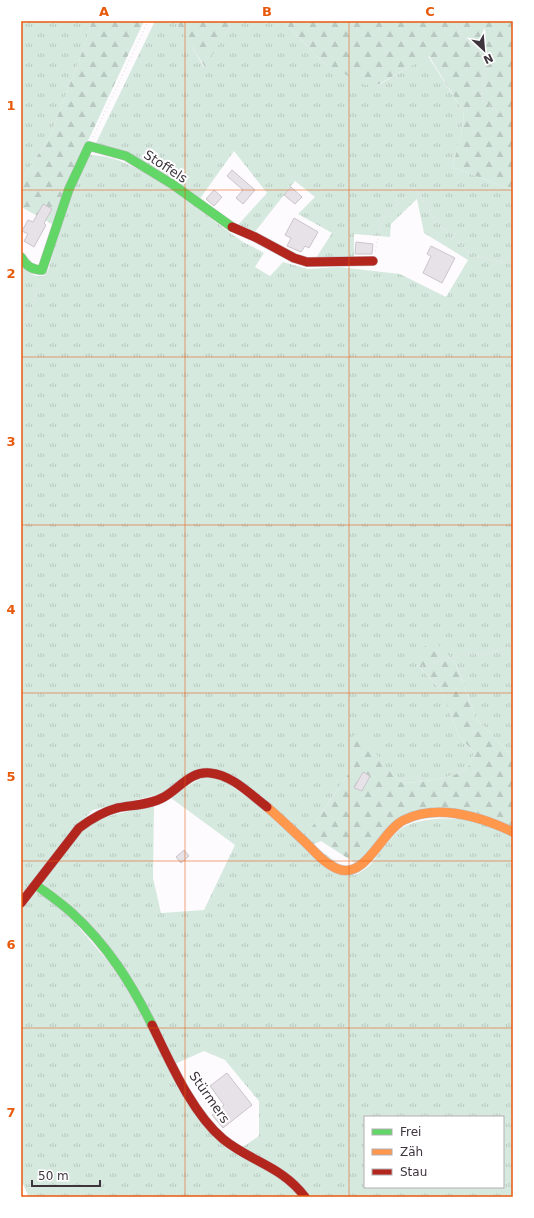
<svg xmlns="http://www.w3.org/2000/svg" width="534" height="1218" font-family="'DejaVu Sans',sans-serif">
<defs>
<pattern id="grass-tufts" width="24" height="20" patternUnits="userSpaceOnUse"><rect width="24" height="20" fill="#d6e9df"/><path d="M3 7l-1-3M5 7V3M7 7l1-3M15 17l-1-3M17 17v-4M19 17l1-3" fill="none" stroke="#b9c8c0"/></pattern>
<pattern id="forest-firs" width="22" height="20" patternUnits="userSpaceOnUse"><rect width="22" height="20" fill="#d6e9df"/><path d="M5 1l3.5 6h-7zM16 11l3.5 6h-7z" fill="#b9c8c0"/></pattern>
</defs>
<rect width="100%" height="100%" fill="#fdfbfe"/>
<path fill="url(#grass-tufts)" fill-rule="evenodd" d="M 21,21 L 92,21 L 84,47 L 50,136 L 24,177 L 21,177 Z
M 155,21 L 175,21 L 177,22 L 204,67 L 233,21 L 283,21 L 323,63 L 380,84 L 428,56 L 464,113 L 461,137 L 452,167 L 513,190 L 513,308 L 511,315 L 513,323 L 513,760 L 504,747 L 477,720 L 455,662 L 417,665 L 441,690 L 459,736 L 474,752 C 473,756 472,761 470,764 C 462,779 418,782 402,783 L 392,774 L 355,764 L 305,837 L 213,770 L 165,793 L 93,810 L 83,819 L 21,895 L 21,264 C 28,271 33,278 44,276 L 48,270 L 72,190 L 89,155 C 139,154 204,216 245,243 C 251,246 258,249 264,253 L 255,267 L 270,276 L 283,262 L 308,269 L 339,267 L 400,274 L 446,297 L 468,260 L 424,233 L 417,199 L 391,224 L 390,237 L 354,234 L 354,259 L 316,258 L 332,233 L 298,214 L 315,197 L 295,181 L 254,233 L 237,226 L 267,193 L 234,151 L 199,200 L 96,143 Z
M 205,776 L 226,782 L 354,875 C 373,868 375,856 388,842 C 393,836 399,829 406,826 C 424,817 457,817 476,821 C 489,824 501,832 513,837 L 513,1194 L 511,1197 L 308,1197 L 241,1148 L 259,1136 L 259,1101 L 225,1060 L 204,1051 L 175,1064 L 130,980 L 42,882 L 81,832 L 97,819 L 154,805 L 153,878 L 161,913 L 204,910 L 235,845 L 171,798 L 179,791 ZM 365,1117 L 503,1117 L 503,1187 L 365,1187 Z
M 38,890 L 63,909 L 126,982 L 206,1124 L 279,1176 L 302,1197 L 29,1197 L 23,1184 L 21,1183 L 21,909 Z"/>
<path fill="url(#forest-firs)" d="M 92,21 L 144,21 L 66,188 L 52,224 L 23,208 L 21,205 L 21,177 L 24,177 L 50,136 L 84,47 Z
M 175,21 L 233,21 L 205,67 Z
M 283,21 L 513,21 L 513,190 L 452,167 L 461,137 L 464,113 L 429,56 L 379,84 L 366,85 L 323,63 Z
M 432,638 L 455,662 L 477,720 L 504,747 L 513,760 L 513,828 L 416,810 L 358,865 L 321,841 L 314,844 L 305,837 L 355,764 L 344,746 L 347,740 L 357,734 L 363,737 L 392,774 L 402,783 C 418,782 462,779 470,764 C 472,760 473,756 474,752 L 459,736 L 441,690 L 417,665 L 418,655 Z"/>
<path fill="#e6e2e7" stroke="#cac5ca" d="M 232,170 L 255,190 L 243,204 L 236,198 L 243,190 L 227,176 Z
M 291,187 L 302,197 L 295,204 L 284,195 Z
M 214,190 L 222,197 L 214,206 L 206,199 Z
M 43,204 L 52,209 L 44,223 L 46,225 L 34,247 L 24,241 L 28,234 L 22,231 L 28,220 L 33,222 Z
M 294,218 L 318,232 L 309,248 L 305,246 L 301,252 L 287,246 L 291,238 L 285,235 Z
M 356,242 L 373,244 L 372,254 L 355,254 Z
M 431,246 L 455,258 L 442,283 L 423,273 L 431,256 L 427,254 Z
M 363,772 L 370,776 L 362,791 L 354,788 Z
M 184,850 L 189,856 L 181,863 L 176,857 Z
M 227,1073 L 252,1105 L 223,1128 L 212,1115 L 224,1105 L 210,1086 Z"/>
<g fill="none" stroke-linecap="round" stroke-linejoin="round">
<defs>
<path id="fast" d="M 21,257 C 26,266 32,270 42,270 L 69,189 L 89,146 L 126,156 L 172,184 L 232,227
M 36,885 C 48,894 61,903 72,913 C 108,946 131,983 152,1025"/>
<path id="slow" d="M 267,807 C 280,818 292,830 305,842 C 315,852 325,864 338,869 C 366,880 382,830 404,820 C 439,803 481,817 513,832"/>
<path id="jam" d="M 232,227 L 255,237 L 294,258 L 307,262 L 373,261
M 21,903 L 79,828 C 91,819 102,812 117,808 C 132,805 150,805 164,797 C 180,788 190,771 210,773 C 232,775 250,794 267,807
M 152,1025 C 170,1062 192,1113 223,1139 C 251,1162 282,1166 305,1197"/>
</defs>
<use href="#fast" stroke="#c2bdc3" stroke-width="10"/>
<use href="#slow" stroke="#c2bdc3" stroke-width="10"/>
<use href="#jam" stroke="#c2bdc3" stroke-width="10"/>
<path stroke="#e9e7e9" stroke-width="1.5" stroke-dasharray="1 3" stroke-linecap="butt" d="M 451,21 C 456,26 460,33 465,38 C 475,48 484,55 485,70 C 485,81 480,90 483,101 L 513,122
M 93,137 L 148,21
M 375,251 L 383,219 L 415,188 L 437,223 L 474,256 L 513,264
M 21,343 L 39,281
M 422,666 L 464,654 L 482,655 L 513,646
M 21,866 L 29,874
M 21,1174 L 28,1181 L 34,1197"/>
<use href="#fast" stroke="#63d668" stroke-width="9"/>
<use href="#slow" stroke="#ff974d" stroke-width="9"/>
<use href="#jam" stroke="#b3261e" stroke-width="9"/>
</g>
<path fill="none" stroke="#e8590c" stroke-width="1" stroke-opacity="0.55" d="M 185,21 L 185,1197M 349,21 L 349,1197M 21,190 L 513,190M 21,357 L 513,357M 21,525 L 513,525M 21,693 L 513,693M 21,861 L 513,861M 21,1028 L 513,1028"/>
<g text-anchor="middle" stroke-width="4" stroke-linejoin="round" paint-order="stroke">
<g font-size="13" fill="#3d343d" stroke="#fff">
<text transform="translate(166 166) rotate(33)" y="5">Stoffels</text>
<text transform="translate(210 1097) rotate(55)" y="5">Stürmers</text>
</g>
</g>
<rect width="534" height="1218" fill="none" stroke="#ffffff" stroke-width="44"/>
<rect x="364" y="1116" width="140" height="72" fill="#ffffff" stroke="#b1aeb1"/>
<rect x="372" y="1129" width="20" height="6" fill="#63d668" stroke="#b1aeb1"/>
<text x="400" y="1136" font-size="12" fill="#3d343d">Frei</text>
<rect x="372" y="1149" width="20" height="6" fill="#ff974d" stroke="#b1aeb1"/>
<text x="400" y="1156" font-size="12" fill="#3d343d">Zäh</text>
<rect x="372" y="1169" width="20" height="6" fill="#b3261e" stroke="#b1aeb1"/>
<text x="400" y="1176" font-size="12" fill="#3d343d">Stau</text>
<g transform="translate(484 50) rotate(154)" stroke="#ffffff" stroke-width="3" paint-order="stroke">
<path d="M0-3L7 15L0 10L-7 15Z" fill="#3d343d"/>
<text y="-6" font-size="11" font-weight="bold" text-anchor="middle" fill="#3d343d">N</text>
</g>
<path d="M32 1180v6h68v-6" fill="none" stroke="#3d343d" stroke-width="2"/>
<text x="38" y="1180" font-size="12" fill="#3d343d" stroke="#ffffff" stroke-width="3" paint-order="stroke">50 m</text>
<rect x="22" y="22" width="490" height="1174" fill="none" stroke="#e8590c" stroke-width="1.5"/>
<g font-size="13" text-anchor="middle" font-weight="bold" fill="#e8590c">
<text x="104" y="16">A</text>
<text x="267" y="16">B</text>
<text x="430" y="16">C</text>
<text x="11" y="110">1</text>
<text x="11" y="278">2</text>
<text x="11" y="446">3</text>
<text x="11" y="614">4</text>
<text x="11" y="781">5</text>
<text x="11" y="949">6</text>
<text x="11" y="1117">7</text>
</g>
</svg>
